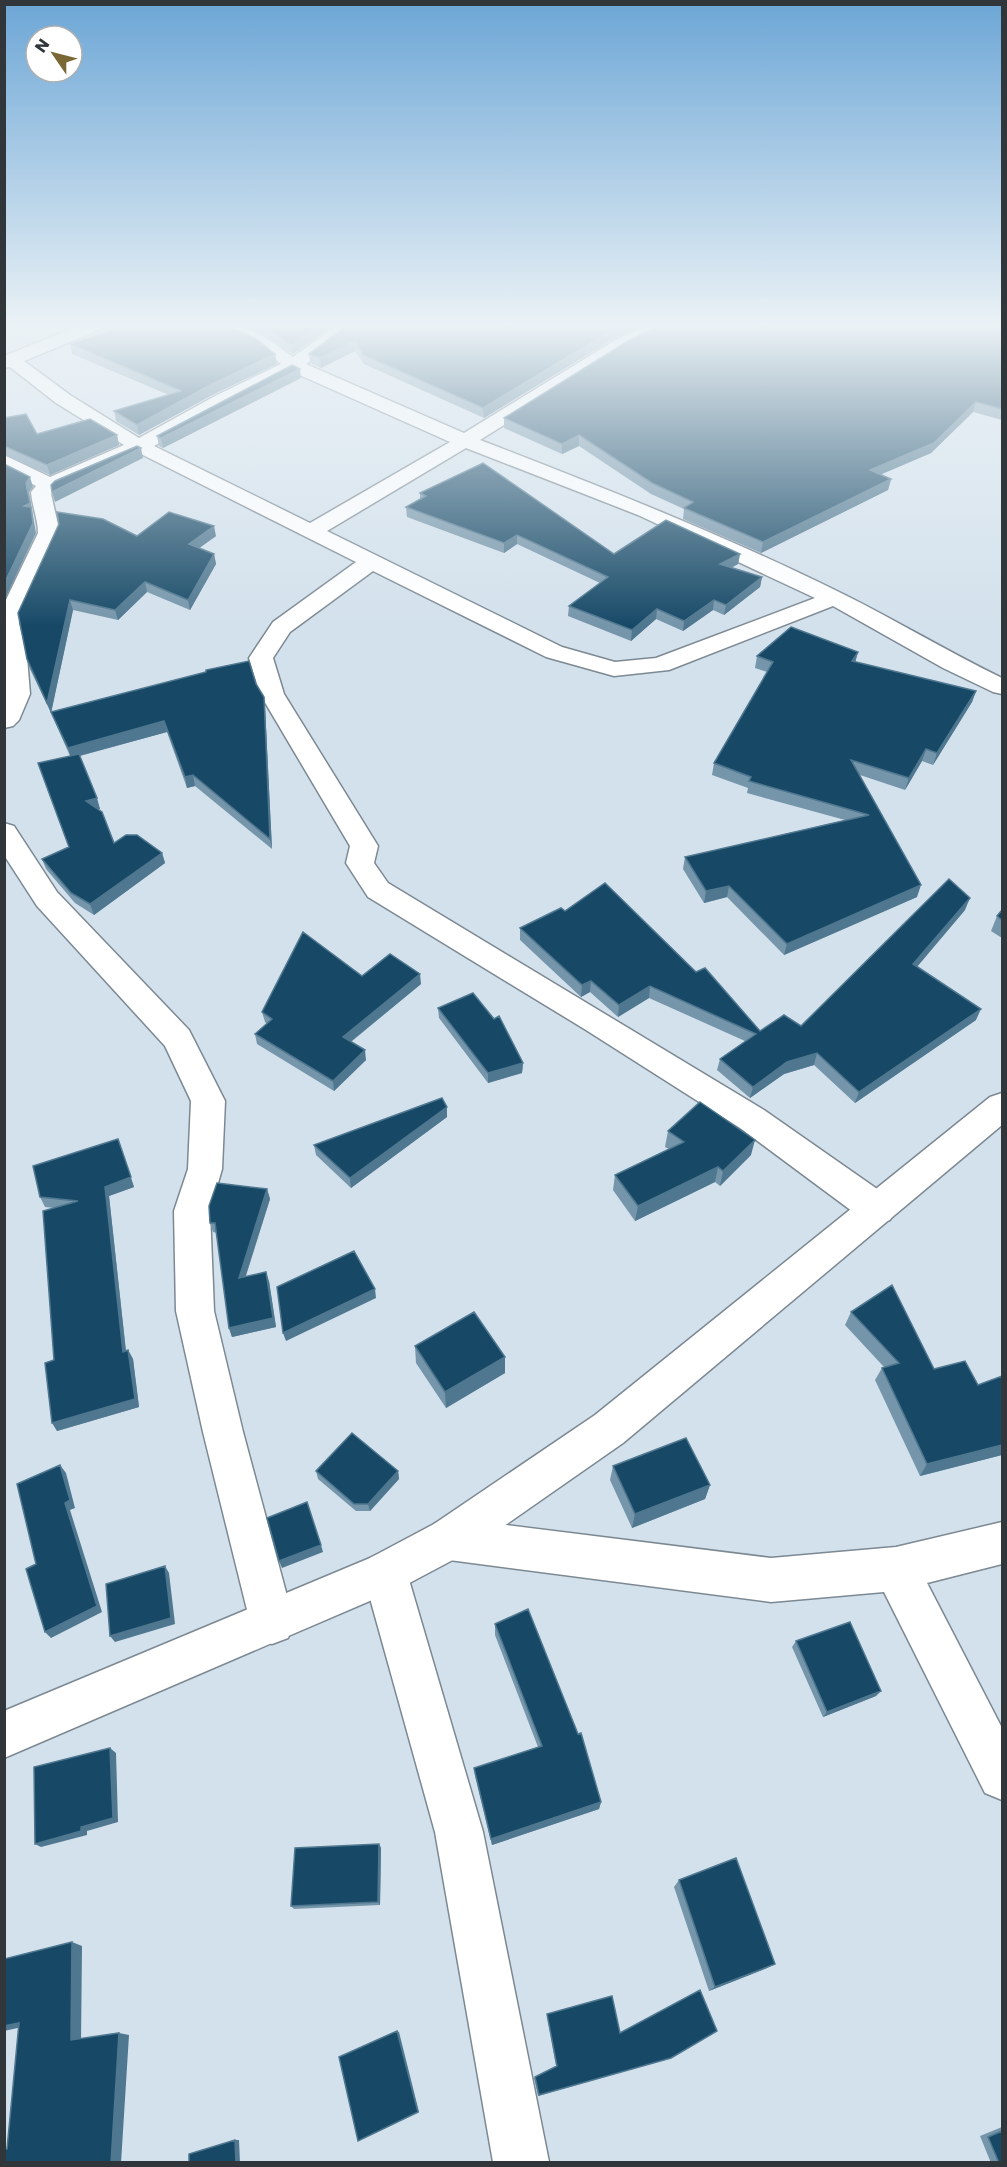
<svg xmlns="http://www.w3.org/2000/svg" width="1007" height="2167" font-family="Poppins,sans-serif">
<rect width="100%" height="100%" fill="#d3e1ec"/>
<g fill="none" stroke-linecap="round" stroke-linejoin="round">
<defs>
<path id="minor" d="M 86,323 L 108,323 L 106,327 L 24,361 L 70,395 L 139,438 L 215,396 L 281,364 L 257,346 L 213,327 L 211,323 C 246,323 266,336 293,357 L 340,323 L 359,323 L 306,364 L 464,433 L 614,341 L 650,323 L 671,323 L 669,327 L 626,349 L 480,440 C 602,487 724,535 841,593 C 896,620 948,652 1002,678 L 1002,694 L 993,692 L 943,668 L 833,606 L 669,670 L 614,676 L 546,657 L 373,571 L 290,632 L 273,658 L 284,694 L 378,846 L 374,863 L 388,883 L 764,1110 L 890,1198 L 895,1209 L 890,1220 L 877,1224 L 864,1220 L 740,1128 L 586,1030 L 368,897 L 346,863 L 350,846 L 260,694 L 249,658 L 273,622 L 356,562 L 139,453 L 56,489 L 51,494 L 60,533 L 19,623 L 27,657 L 30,694 L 19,720 L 13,726 L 4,728 L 4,604 L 38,533 C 38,519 32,506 31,492 L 36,486 L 4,469 L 4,455 L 50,477 L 124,445 L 56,403 L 10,367 L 4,368 L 4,356 ZM 293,372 L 450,442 L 310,523 L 154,446 L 229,404 ZM 466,448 L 638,515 L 815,598 L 656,658 L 615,662 L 562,647 L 327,531 Z
M 4,823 L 14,826 L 57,892 L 189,1030 L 225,1101 L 222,1169 L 210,1211 L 214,1311 L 243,1432 L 294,1622 L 288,1638 L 272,1644 L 256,1638 L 250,1622 L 203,1432 L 176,1311 L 174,1211 L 188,1169 L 191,1101 L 165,1046 L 37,906 L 4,855 Z
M 449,1518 L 771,1558 L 896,1547 L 1002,1522 L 1002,1564 L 927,1583 L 1002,1728 L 1002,1800 L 985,1793 L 884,1592 L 771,1602 L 449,1560 L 434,1554 L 428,1539 L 434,1524 Z
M 385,1551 L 400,1558 L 407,1573 L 483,1832 L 549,2162 L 493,2162 L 435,1832 L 363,1573 L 370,1558 Z"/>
<path id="tertiary" d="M 1002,1093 L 1002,1125 L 623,1443 L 464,1554 L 400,1588 L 4,1758 L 4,1711 L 370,1558 L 434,1524 L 595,1415 L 990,1097 Z"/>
</defs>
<use href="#minor" stroke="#7c8993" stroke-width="3"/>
<use href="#tertiary" stroke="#7c8993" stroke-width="3"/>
<use href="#minor" fill="#fff" fill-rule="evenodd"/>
<use href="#tertiary" fill="#fff" fill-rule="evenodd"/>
</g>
<path fill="#7595aa" d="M 120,323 L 218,323 L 275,354 L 277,364 L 214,394 L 139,435 L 116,421 L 114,411 L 169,395 L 72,354 L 70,344 L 121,327 Z
M 222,323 L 336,323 L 293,354 L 265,335 L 246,326 Z
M 350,323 L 645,323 L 613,339 L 484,418 L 364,364 L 355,351 L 321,368 L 310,363 L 309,354 Z
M 1002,323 L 1002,420 L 973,412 L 931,453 L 880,475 L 891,479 L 888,490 L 761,553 L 683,519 L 684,509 L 651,494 L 579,446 L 562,454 L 504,428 L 504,418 Z
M 301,378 L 163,448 L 159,446 L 157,436 Z
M 4,418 L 37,434 L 117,435 L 119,445 L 50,475 L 4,455 Z
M 420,493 L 614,554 L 740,554 L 738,564 L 731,568 L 762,577 L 760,587 L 724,615 L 713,610 L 683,631 L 656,619 L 631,641 L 568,616 L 569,606 L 600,583 L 517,544 L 504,553 L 407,517 L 406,507 L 420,499 Z
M 137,536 L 216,536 L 199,548 L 214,554 L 216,564 L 190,610 L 147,592 L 118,620 L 73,610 L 51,713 L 30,669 L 27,659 L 18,613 Z
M 858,652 L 855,662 L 976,691 L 972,702 L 933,765 L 922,761 L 905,790 L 860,775 L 917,897 L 784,955 L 727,897 L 704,903 L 683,869 L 685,857 L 845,820 L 747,793 L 748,788 L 712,775 L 714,763 L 767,672 L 755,668 L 757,656 Z
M 256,684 L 265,707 L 272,849 L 195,786 L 187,788 L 167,732 L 80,756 L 100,809 L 98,809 L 114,843 L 162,853 L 165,863 L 94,915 L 75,903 L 46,869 L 42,859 L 68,847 L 70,756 L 55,722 L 51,712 Z
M 965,910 L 917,967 L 976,1020 L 855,1103 L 814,1065 L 784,1074 L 750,1098 L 717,1070 L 720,1059 L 745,1041 L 649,998 L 618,1017 L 590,992 L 581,997 L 520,940 L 520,928 L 565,911 L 696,972 L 760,1031 L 801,1026 Z
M 1002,910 L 1002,938 L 991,931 L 997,916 Z
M 362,976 L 421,984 L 351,1042 L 366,1060 L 334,1091 L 257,1044 L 255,1034 L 267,1024 L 265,1022 L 262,1012 Z
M 438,1008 L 523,1063 L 522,1073 L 488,1083 L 439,1018 Z
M 447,1107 L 447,1117 L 351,1188 L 316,1155 L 314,1145 Z
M 668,1131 L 751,1155 L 720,1186 L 715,1182 L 635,1221 L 613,1190 L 615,1175 L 669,1149 L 665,1147 Z
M 118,1139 L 134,1187 L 109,1196 L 126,1351 L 128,1350 L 133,1359 L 139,1407 L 57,1431 L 54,1360 L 55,1208 L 45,1207 L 40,1197 Z
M 267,1189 L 270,1199 L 246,1276 L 269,1281 L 276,1327 L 232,1337 L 229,1328 L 217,1233 L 213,1232 L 210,1223 Z
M 851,1312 L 934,1369 L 978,1385 L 1002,1376 L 1002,1455 L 920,1476 L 875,1380 L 882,1368 L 884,1367 L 845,1325 Z
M 415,1346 L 505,1373 L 446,1408 L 416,1363 Z
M 613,1466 L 710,1485 L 705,1499 L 632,1528 L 610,1480 Z
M 316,1471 L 398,1471 L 399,1479 L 370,1511 L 356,1511 L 318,1479 Z
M 495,1624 L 578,1734 L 601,1802 L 599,1809 L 492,1845 L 475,1776 L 474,1768 L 538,1747 L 495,1635 Z
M 796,1641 L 876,1696 L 823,1717 L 792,1647 Z
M 379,1844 L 381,1848 L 380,1905 L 294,1909 L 291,1906 Z
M 679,1880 L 767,1968 L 709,1991 L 674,1887 Z
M 547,2014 L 620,2033 L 671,2058 L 538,2096 L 534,2078 L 556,2066 L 547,2016 Z
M 1002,2127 L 1002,2163 L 991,2163 L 980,2136 Z"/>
<path fill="#4f778f" d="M 322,323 L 336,323 L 293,354 L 292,345 Z
M 627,323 L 645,323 L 613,339 L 484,418 L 483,408 L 614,329 Z
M 355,341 L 355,351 L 321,368 L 320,358 Z
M 275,354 L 277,364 L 214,394 L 139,435 L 137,425 L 212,384 Z
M 300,369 L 301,378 L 163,448 L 161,438 Z
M 976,402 L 973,412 L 931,453 L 867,480 L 870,470 Z
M 117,435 L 119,445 L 50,475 L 47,465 Z
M 579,435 L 579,446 L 562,454 L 562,444 Z
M 141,448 L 143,458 L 55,502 L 52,492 Z
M 30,477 L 33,487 L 29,492 L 36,533 L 4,601 L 4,584 L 24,506 L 26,483 Z
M 891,479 L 888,490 L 761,553 L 763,542 Z
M 214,526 L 216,536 L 191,554 L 189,544 Z
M 517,535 L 517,544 L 504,553 L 504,543 Z
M 214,554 L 216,564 L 190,610 L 188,600 Z
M 740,554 L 738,564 L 719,574 L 720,564 Z
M 762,577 L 760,587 L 724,615 L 726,605 Z
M 145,582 L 147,592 L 118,620 L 115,610 Z
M 70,600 L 73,610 L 51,713 L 47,703 Z
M 714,600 L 713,610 L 683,631 L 684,621 Z
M 657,609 L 656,619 L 631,641 L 632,630 Z
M 858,652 L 855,663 L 852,661 Z
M 976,691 L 972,702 L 933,765 L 937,753 Z
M 264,697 L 265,707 L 272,849 L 270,839 Z
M 164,721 L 167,732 L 71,758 L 68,748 Z
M 926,749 L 922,761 L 905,790 L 909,778 Z
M 193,775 L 195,786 L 187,788 L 185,777 Z
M 97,798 L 100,809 L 89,811 L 86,801 Z
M 162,853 L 165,863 L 94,915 L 90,904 Z
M 921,885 L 917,897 L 784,955 L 787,944 Z
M 729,886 L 727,897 L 704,903 L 706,891 Z
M 970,898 L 965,910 L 909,976 L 913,964 Z
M 420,974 L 421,984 L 344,1047 L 343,1037 Z
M 591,981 L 590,992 L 581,997 L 582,985 Z
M 650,986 L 649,998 L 618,1017 L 619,1005 Z
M 981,1009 L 976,1020 L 855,1103 L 859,1092 Z
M 365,1050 L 366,1060 L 334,1091 L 333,1081 Z
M 817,1053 L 814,1065 L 784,1074 L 750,1098 L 753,1087 L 787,1062 Z
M 523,1063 L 522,1073 L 488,1083 L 488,1073 Z
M 447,1107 L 447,1117 L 351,1188 L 350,1178 Z
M 118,1139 L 134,1187 L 109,1196 L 127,1361 L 123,1352 L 105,1187 Z
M 755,1140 L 751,1155 L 720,1186 L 723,1171 Z
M 718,1167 L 715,1182 L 635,1221 L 638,1206 Z
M 267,1189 L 270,1199 L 242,1287 L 239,1278 Z
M 266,1272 L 269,1281 L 276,1327 L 232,1337 L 229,1328 Z
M 375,1289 L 376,1298 L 286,1341 L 283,1333 Z
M 128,1350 L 133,1359 L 139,1407 L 57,1431 L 52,1423 Z
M 505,1357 L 505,1373 L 446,1408 L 445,1392 Z
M 1002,1445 L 1002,1455 L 920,1476 L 927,1464 Z
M 60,1465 L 66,1473 L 75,1508 L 70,1510 L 102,1612 L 51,1638 L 45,1632 L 65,1503 Z
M 398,1471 L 399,1479 L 370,1511 L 368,1504 Z
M 710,1485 L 705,1499 L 632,1528 L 635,1514 Z
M 321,1545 L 323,1552 L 282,1568 L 279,1561 Z
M 165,1566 L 169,1573 L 175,1624 L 115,1642 L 110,1636 Z
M 881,1691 L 876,1696 L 823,1717 L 827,1712 Z
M 110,1748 L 116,1753 L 118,1822 L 87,1831 L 87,1835 L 41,1847 L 35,1844 L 81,1827 Z
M 601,1802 L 599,1809 L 492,1845 L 491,1839 Z
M 379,1844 L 381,1848 L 380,1905 L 378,1902 Z
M 72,1942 L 82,1946 L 81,2042 L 71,2040 Z
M 775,1964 L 767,1968 L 709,1991 L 715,1987 Z
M 19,2023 L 31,2025 L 4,2031 L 4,2026 Z
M 397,2031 L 399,2032 L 419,2112 L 358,2141 Z
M 119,2033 L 129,2035 L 121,2163 L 111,2163 Z
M 235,2140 L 239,2140 L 240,2163 L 236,2163 Z"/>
<path fill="#174967" stroke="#4f778f" stroke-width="1.5" d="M 120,323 L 218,323 L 255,338 L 275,354 L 212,384 L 137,425 L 114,411 L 181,391 L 70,344 L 121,327 Z
M 258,323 L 322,323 L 292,345 L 264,326 Z
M 350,323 L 627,323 L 614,329 L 483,408 L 363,355 L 355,341 L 320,358 L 309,354 Z
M 664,323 L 1002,323 L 1002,409 L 976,402 L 934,443 L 870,470 L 891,479 L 763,542 L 684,508 L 693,502 L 652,483 L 579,435 L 562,444 L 504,418 L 628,341 Z
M 292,365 L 300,369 L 161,438 L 157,436 Z
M 26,414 L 37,434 L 90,419 L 117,435 L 47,465 L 4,446 L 4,418 Z
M 137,446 L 141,448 L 52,492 L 51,485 L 55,481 Z
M 483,463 L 614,554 L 666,520 L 740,554 L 720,564 L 762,577 L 726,605 L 714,600 L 684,621 L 657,609 L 632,630 L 569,606 L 608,577 L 517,535 L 504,543 L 406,507 L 426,496 L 420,493 Z
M 4,464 L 30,477 L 26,483 L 30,503 L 24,506 L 31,507 L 33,523 L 4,584 Z
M 57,512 L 103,519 L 137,536 L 169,512 L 214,526 L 189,544 L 214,554 L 188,600 L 145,582 L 115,610 L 70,600 L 47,703 L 27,659 L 18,613 L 59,524 Z
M 791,627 L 858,652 L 852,661 L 976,691 L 937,753 L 926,749 L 909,778 L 851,760 L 921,885 L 787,944 L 729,886 L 706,891 L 685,857 L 869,815 L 749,781 L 751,777 L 714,763 L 773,662 L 757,656 Z
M 249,661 L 256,684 L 264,697 L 270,839 L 193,775 L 185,777 L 164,721 L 68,748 L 51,712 L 206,672 L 206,670 Z
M 79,754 L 97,798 L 86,801 L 102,812 L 114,843 L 126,835 L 137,835 L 162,853 L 90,904 L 71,893 L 42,859 L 69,847 L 38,763 Z
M 949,879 L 970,898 L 913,964 L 981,1009 L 859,1092 L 817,1053 L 787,1062 L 753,1087 L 720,1059 L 756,1034 L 650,986 L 619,1005 L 591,981 L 582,985 L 520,928 L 561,908 L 565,911 L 605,883 L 696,972 L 705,968 L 760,1031 L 784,1015 L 801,1026 Z
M 1002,910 L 1002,920 L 997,916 Z
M 303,932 L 362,976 L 390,954 L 420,974 L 343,1037 L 365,1050 L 333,1081 L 255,1034 L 272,1019 L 262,1012 Z
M 473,993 L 494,1019 L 499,1016 L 523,1063 L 488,1073 L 438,1008 Z
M 442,1098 L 447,1107 L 350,1178 L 314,1145 Z
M 700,1102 L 755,1140 L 723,1171 L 718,1167 L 638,1206 L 615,1175 L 684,1142 L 668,1131 Z
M 118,1139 L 131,1177 L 105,1187 L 123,1352 L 128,1350 L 135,1399 L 52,1423 L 45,1363 L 54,1360 L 43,1211 L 78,1201 L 40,1197 L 33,1166 Z
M 217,1183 L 267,1189 L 239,1278 L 266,1272 L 273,1318 L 229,1328 L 215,1223 L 210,1223 L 209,1206 Z
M 354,1251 L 375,1289 L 283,1333 L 277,1287 Z
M 892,1285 L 934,1369 L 965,1361 L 978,1385 L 1002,1376 L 1002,1445 L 927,1464 L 882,1368 L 899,1363 L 851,1312 Z
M 474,1312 L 505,1357 L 445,1392 L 415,1346 Z
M 352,1433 L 398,1471 L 368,1504 L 354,1504 L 316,1471 Z
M 686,1438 L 710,1485 L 635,1514 L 613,1466 Z
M 60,1465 L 70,1500 L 65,1503 L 97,1606 L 45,1632 L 26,1569 L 36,1564 L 17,1484 Z
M 307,1502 L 321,1545 L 279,1561 L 267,1518 Z
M 165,1566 L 171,1618 L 110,1636 L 106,1584 Z
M 528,1609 L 578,1734 L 581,1733 L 601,1802 L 491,1839 L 474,1768 L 542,1746 L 495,1624 Z
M 850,1622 L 881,1691 L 827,1712 L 796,1641 Z
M 110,1748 L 113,1818 L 81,1827 L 81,1831 L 35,1844 L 34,1767 Z
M 379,1844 L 378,1902 L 291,1906 L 295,1848 Z
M 736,1858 L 775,1964 L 715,1987 L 679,1880 Z
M 72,1942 L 71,2040 L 119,2033 L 111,2163 L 4,2163 L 4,2150 L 7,2149 L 19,2023 L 4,2026 L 4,1959 Z
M 700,1990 L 717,2031 L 671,2058 L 539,2095 L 535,2077 L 557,2066 L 547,2014 L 612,1996 L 620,2033 Z
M 397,2031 L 418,2112 L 358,2141 L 339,2057 Z
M 1002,2131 L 1002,2163 L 999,2163 L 988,2137 Z
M 235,2140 L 236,2163 L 189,2163 L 189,2154 Z"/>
<linearGradient id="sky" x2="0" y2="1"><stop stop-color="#6ca6d6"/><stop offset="0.52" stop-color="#ebf2f6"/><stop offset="1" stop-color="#ebf2f6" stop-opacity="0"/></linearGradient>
<rect width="1007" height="626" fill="url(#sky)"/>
<rect width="1007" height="2167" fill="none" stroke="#31363a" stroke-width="12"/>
<g transform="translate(54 54) rotate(305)"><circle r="28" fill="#ffffff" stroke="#adafb0" stroke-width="1.5"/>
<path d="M0-4.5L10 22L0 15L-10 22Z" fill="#796735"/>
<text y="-9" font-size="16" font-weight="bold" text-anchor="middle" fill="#31363a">N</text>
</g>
</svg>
